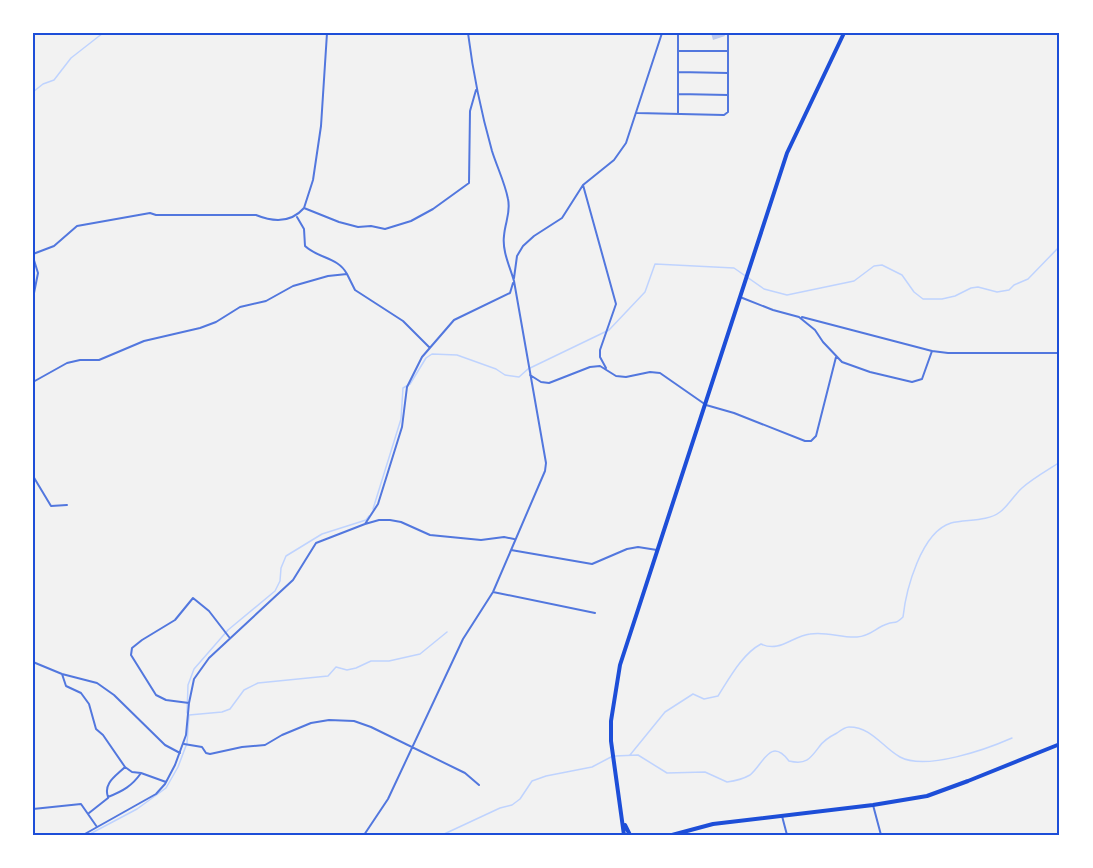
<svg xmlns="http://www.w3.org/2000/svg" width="1093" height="868" font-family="Raleway,sans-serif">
<rect width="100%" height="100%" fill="#f2f2f2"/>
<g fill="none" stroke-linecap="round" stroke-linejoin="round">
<path stroke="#bfd3fe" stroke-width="1.5" d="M 33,92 L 43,84 L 54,80 L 71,58 L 103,33
M 373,509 L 401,419 L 403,388 L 410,384 L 426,358 L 432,354 L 457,355 L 496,369 L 505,375 L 519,377 L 528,369 L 609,330 L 645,292 L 655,264 L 734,268 L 764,289 L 787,295 L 854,281 L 874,266 L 882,265 L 902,275 L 914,292 L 923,299 L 942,299 L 955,296 L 971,288 L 978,287 L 997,292 L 1009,290 L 1014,285 L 1028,279 L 1060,246
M 187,713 L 188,685 L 194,669 L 228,630 L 275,591 L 280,581 L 281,568 L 286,556 L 322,534 L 366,520 L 369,516
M 630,755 L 665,712 L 693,694 L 704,699 L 718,696 C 729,679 742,654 761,644 C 780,653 792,636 810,634 C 826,631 841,638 857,637 C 871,636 875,628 887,624 C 895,621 895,625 903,617 C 906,590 921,532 951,523 C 966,519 987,522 1000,512 C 1008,506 1014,495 1022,488 C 1033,478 1048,470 1060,462
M 615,756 L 638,755 L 667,773 L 705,772 L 727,782 C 735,781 743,779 750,775 C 763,765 770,736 789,761 C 806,765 810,759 819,747 C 823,741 831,736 837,733 C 841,730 845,727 849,727 C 872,727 882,747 900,757 C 926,771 987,749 1012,738
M 88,835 L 137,809 L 166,788 L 178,767 L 187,743 L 189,715 L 222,712 L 230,709 L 244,690 L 258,683 L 328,676 L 336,667 L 347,670 L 356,668 L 371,661 L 389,661 L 420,654 L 447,632
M 442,835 L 500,808 L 512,805 L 520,799 L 532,781 L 546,776 L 592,767 L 611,757"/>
</g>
<path fill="#bdc9ec" d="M 711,33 L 724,33 L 725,36 L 713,40 Z"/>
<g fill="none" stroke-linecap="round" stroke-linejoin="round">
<path stroke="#5277de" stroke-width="2" d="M 678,33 L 678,114
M 678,51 L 728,51
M 678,72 L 728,73
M 678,94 L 728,95
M 637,113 L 724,115 L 728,112 L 728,33
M 583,185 L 616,304 L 600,350 L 600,357 L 606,368
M 304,208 L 313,180 L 321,126 L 327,33
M 297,217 L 304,229 L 305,246 C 319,259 338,257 347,274
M 33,254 L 54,246 L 77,226 L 150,213 L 156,215 L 256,215 C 273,222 291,223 304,208 L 339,222 L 358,227 L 371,226 L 385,229 L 411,221 L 433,209 L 469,183 L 470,111 L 476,90
M 33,257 L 38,273 L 33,298
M 514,278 L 517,256 L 523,246 L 534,236 L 562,218 L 583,185 L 614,160 L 626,143 L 662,33
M 513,283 L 510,293 L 454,320 L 422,357 L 407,387 L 402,427 L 378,504 L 365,524 L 379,520 L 390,520 L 401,522 L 430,535 L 481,540 L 504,537 L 514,539
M 740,297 L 773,310 L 799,317 L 815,330 L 823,342 L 842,362 L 870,372 L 912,382 L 922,379 L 932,351 L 948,353 L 1060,353
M 802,317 L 932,351
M 530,375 L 541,382 L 549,383 L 590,367 L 600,366 L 616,376 L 626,377 L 650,372 L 660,373 L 706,405 L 734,413 L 805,441 L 811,441 L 816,436 L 836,357
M 33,382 L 67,363 L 80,360 L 99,360 L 144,341 L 200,328 L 216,322 L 240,307 L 266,301 L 293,286 L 328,276 L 347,274 L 355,290 L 403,321 L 430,348
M 33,476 L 51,506 L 67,505
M 511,550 L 592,564 L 627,549 L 638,547 L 657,550
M 493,592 L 595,613
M 33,662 L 62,674 L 97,683 L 114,695 L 165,745 L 180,753
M 62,674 L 66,686 L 81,693 L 89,704 L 96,729 L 103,735 L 125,767 L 132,772 L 141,773 L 166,782
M 189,703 L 166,700 L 156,695 L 131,655 L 132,648 L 142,640 L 175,620 L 193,598 L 209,611 L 229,637
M 184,744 L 202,747 L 206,753 L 210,754 L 242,747 L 265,745 L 282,735 L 311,723 L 329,720 L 354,721 L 371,727 L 465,773 L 479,785
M 125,767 C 116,776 103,783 108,797 C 123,791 132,786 141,773
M 873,805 L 881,835
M 33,809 L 81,804 L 97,827
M 89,813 L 108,798
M 782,816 L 787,835
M 83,835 L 156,794 L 165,784 L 175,765 L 186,735 L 189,703 L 194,679 L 209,658 L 293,580 L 316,543 L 365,524
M 364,835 L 388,799 L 463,639 L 493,592 L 545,471 L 546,463 L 514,281 C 510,267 502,251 504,236 C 505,222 511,213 508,199 C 505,183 497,167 492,151 C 481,112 473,73 468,33"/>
<path stroke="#1d4ed8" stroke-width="4" d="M 625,825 L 630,835
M 624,835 L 611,741 L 611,721 L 620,665 L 787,153 L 844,33
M 672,835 L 713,824 L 873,805 L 927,796 L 968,781 L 1060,744"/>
</g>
<rect width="1093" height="868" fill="none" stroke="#ffffff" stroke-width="69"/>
<rect x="34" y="34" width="1024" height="800" fill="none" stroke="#1d4ed8" stroke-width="2"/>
</svg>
